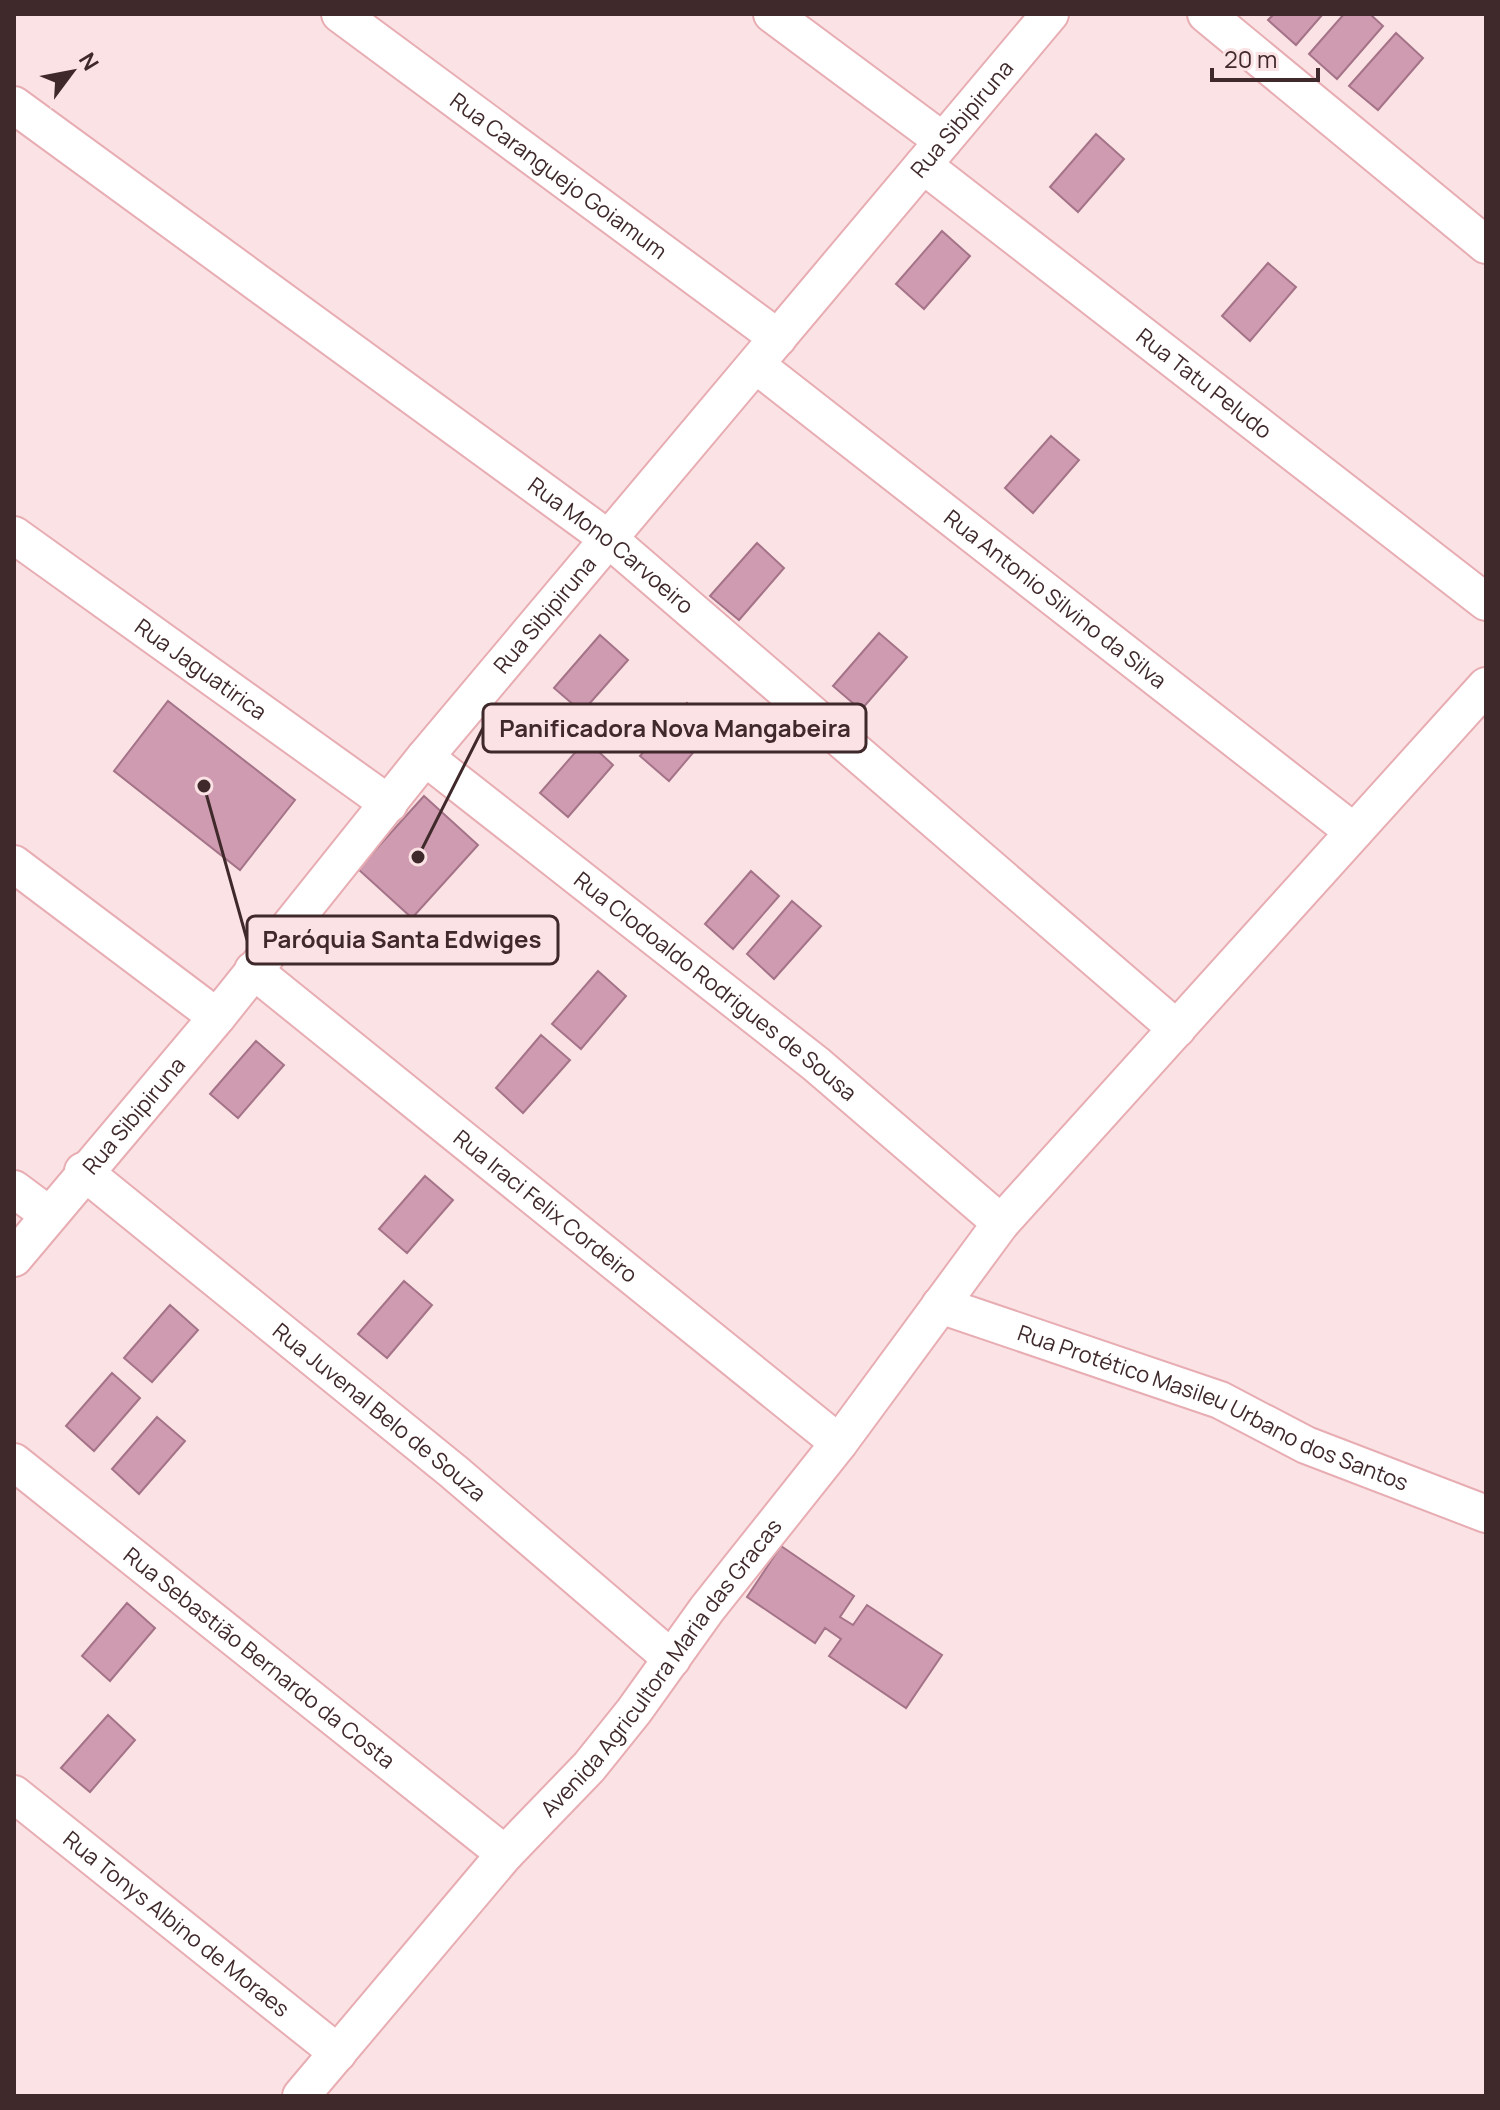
<svg xmlns="http://www.w3.org/2000/svg" width="1500" height="2110" font-family="Manrope,sans-serif">
<rect width="100%" height="100%" fill="#fbe2e4"/>
<path fill="#cf9bb1" stroke="#a47388" stroke-width="2" d="M 1274,14 L 1323,14 L 1296,45 L 1268,20 Z
M 1344,14 L 1370,14 L 1383,26 L 1337,79 L 1309,54 Z
M 1396,33 L 1423,58 L 1378,110 L 1349,86 Z
M 1096,134 L 1124,159 L 1078,212 L 1050,187 Z
M 942,231 L 970,256 L 924,309 L 896,284 Z
M 1268,263 L 1296,287 L 1250,341 L 1222,316 Z
M 1051,436 L 1079,460 L 1033,513 L 1005,488 Z
M 757,543 L 784,568 L 739,620 L 710,596 Z
M 879,633 L 907,657 L 861,710 L 833,686 Z
M 600,635 L 628,660 L 582,712 L 554,688 Z
M 168,701 L 295,800 L 240,870 L 114,771 Z
M 687,703 L 714,728 L 669,781 L 640,756 Z
M 586,740 L 613,765 L 568,817 L 540,793 Z
M 424,796 L 478,845 L 412,918 L 358,869 Z
M 751,871 L 779,896 L 733,949 L 705,924 Z
M 792,901 L 821,926 L 774,979 L 747,954 Z
M 598,971 L 626,996 L 581,1049 L 552,1024 Z
M 541,1035 L 570,1060 L 523,1113 L 496,1088 Z
M 256,1041 L 284,1065 L 238,1118 L 210,1094 Z
M 425,1176 L 453,1200 L 407,1253 L 379,1229 Z
M 404,1281 L 432,1305 L 387,1358 L 358,1334 Z
M 170,1305 L 198,1330 L 152,1382 L 124,1358 Z
M 112,1373 L 140,1398 L 94,1451 L 66,1426 Z
M 157,1417 L 185,1441 L 139,1494 L 112,1469 Z
M 781,1546 L 854,1596 L 840,1617 L 853,1625 L 867,1605 L 942,1655 L 906,1708 L 829,1656 L 841,1639 L 825,1628 L 815,1643 L 747,1597 Z
M 127,1603 L 155,1628 L 110,1681 L 82,1656 Z
M 108,1715 L 135,1740 L 90,1792 L 61,1768 Z"/>
<g fill="none" stroke-linecap="round" stroke-linejoin="round">
<defs>
<g id="minor">
<path id="s1" d="M 340,14 L 778,338"/>
<path d="M 772,14 L 943,141"/>
<path d="M 1206,14 L 1486,245"/>
<path id="s2" d="M 14,105 L 610,540 L 1177,1029"/>
<path id="s3" d="M 923,165 L 1486,602"/>
<path id="s4" d="M 756,365 L 1354,832"/>
<path id="s5" d="M 14,535 L 389,804"/>
<path id="s6" d="M 425,757 L 816,1064 L 1001,1223"/>
<path d="M 14,864 L 217,1017"/>
<path id="s7" d="M 253,970 L 839,1443"/>
<path id="s8" d="M 83,1171 L 454,1472 L 672,1659"/>
<path d="M 14,1189 L 49,1215"/>
<path id="s9" d="M 14,1258 L 217,1017 L 425,757 L 1050,14"/>
<path id="s10" d="M 940,1305 L 1220,1400 L 1306,1445 L 1486,1514"/>
<path id="s11" d="M 14,1462 L 505,1854"/>
<path id="s12" d="M 14,1794 L 338,2053"/>
<path id="s13" d="M 301,2096 L 505,1854 L 589,1767 L 634,1711 L 707,1609 L 839,1443 L 1001,1223 L 1486,686"/>
</g>
</defs>
<use href="#minor" stroke="#e7adb3" stroke-width="40"/>
<use href="#minor" stroke="#fff" stroke-width="36"/>
</g>
<g text-anchor="middle" stroke-width="8" stroke-linejoin="round" paint-order="stroke">
<g font-size="22" fill="#3f292b" stroke="#fbe2e4">
<text dy="8" stroke="none"><textPath href="#s9" startOffset="1482">Rua Sibipiruna</textPath></text>
<text dy="8" stroke="none"><textPath href="#s1" startOffset="272">Rua Caranguejo Goiamum</textPath></text>
<text dy="8" stroke="none"><textPath href="#s3" startOffset="356">Rua Tatu Peludo</textPath></text>
<text dy="8" stroke="none"><textPath href="#s2" startOffset="742">Rua Mono Carvoeiro</textPath></text>
<text dy="8" stroke="none"><textPath href="#s4" startOffset="380">Rua Antonio Silvino da Silva</textPath></text>
<text dy="8" stroke="none"><textPath href="#s9" startOffset="834">Rua Sibipiruna</textPath></text>
<text dy="8" stroke="none"><textPath href="#s5" startOffset="230">Rua Jaguatirica</textPath></text>
<text dy="8" stroke="none"><textPath href="#s6" startOffset="370">Rua Clodoaldo Rodrigues de Sousa</textPath></text>
<text dy="8" stroke="none"><textPath href="#s9" startOffset="186">Rua Sibipiruna</textPath></text>
<text dy="8" stroke="none"><textPath href="#s7" startOffset="376">Rua Iraci Felix Cordeiro</textPath></text>
<text dy="8" stroke="none"><textPath href="#s10" startOffset="292">Rua Protético Masileu Urbano dos Santos</textPath></text>
<text dy="8" stroke="none"><textPath href="#s8" startOffset="382">Rua Juvenal Belo de Souza</textPath></text>
<text dy="8" stroke="none"><textPath href="#s11" startOffset="314">Rua Sebastião Bernardo da Costa</textPath></text>
<text dy="8" stroke="none"><textPath href="#s13" startOffset="560">Avenida Agricultora Maria das Gracas</textPath></text>
<text dy="8" stroke="none"><textPath href="#s12" startOffset="208">Rua Tonys Albino de Moraes</textPath></text>
</g>
</g>
<path fill="none" stroke="#3f292b" stroke-width="3" d="M418 857L483 728M204 786L247 940"/>
<g fill="#3f292b" stroke="#fbe2e4" stroke-width="3">
<circle cx="418" cy="857" r="8"/>
<circle cx="204" cy="786" r="8"/>
</g>
<g fill="#fbe2e4" stroke="#3f292b" stroke-width="3">
<rect x="483" y="704" width="383" height="48" rx="8"/>
<rect x="247" y="916" width="311" height="48" rx="8"/>
</g>
<g font-size="24" text-anchor="middle" font-weight="bold" fill="#3f292b">
<text x="675" y="737">Panificadora Nova Mangabeira</text>
<text x="402" y="948">Paróquia Santa Edwiges</text>
</g>
<rect width="1500" height="2110" fill="none" stroke="#3f292b" stroke-width="32"/>
<g transform="translate(72 72) rotate(58)" stroke="#fbe2e4" stroke-width="6" paint-order="stroke">
<path d="M0-6L14 30L0 20L-14 30Z" fill="#3f292b"/>
<text y="-12" font-size="22" font-weight="bold" text-anchor="middle" fill="#3f292b">N</text>
</g>
<path d="M1212 68v12h106v-12" fill="none" stroke="#3f292b" stroke-width="4"/>
<text x="1224" y="68" font-size="24" fill="#3f292b" stroke="#fbe2e4" stroke-width="6" paint-order="stroke">20 m</text>
</svg>
